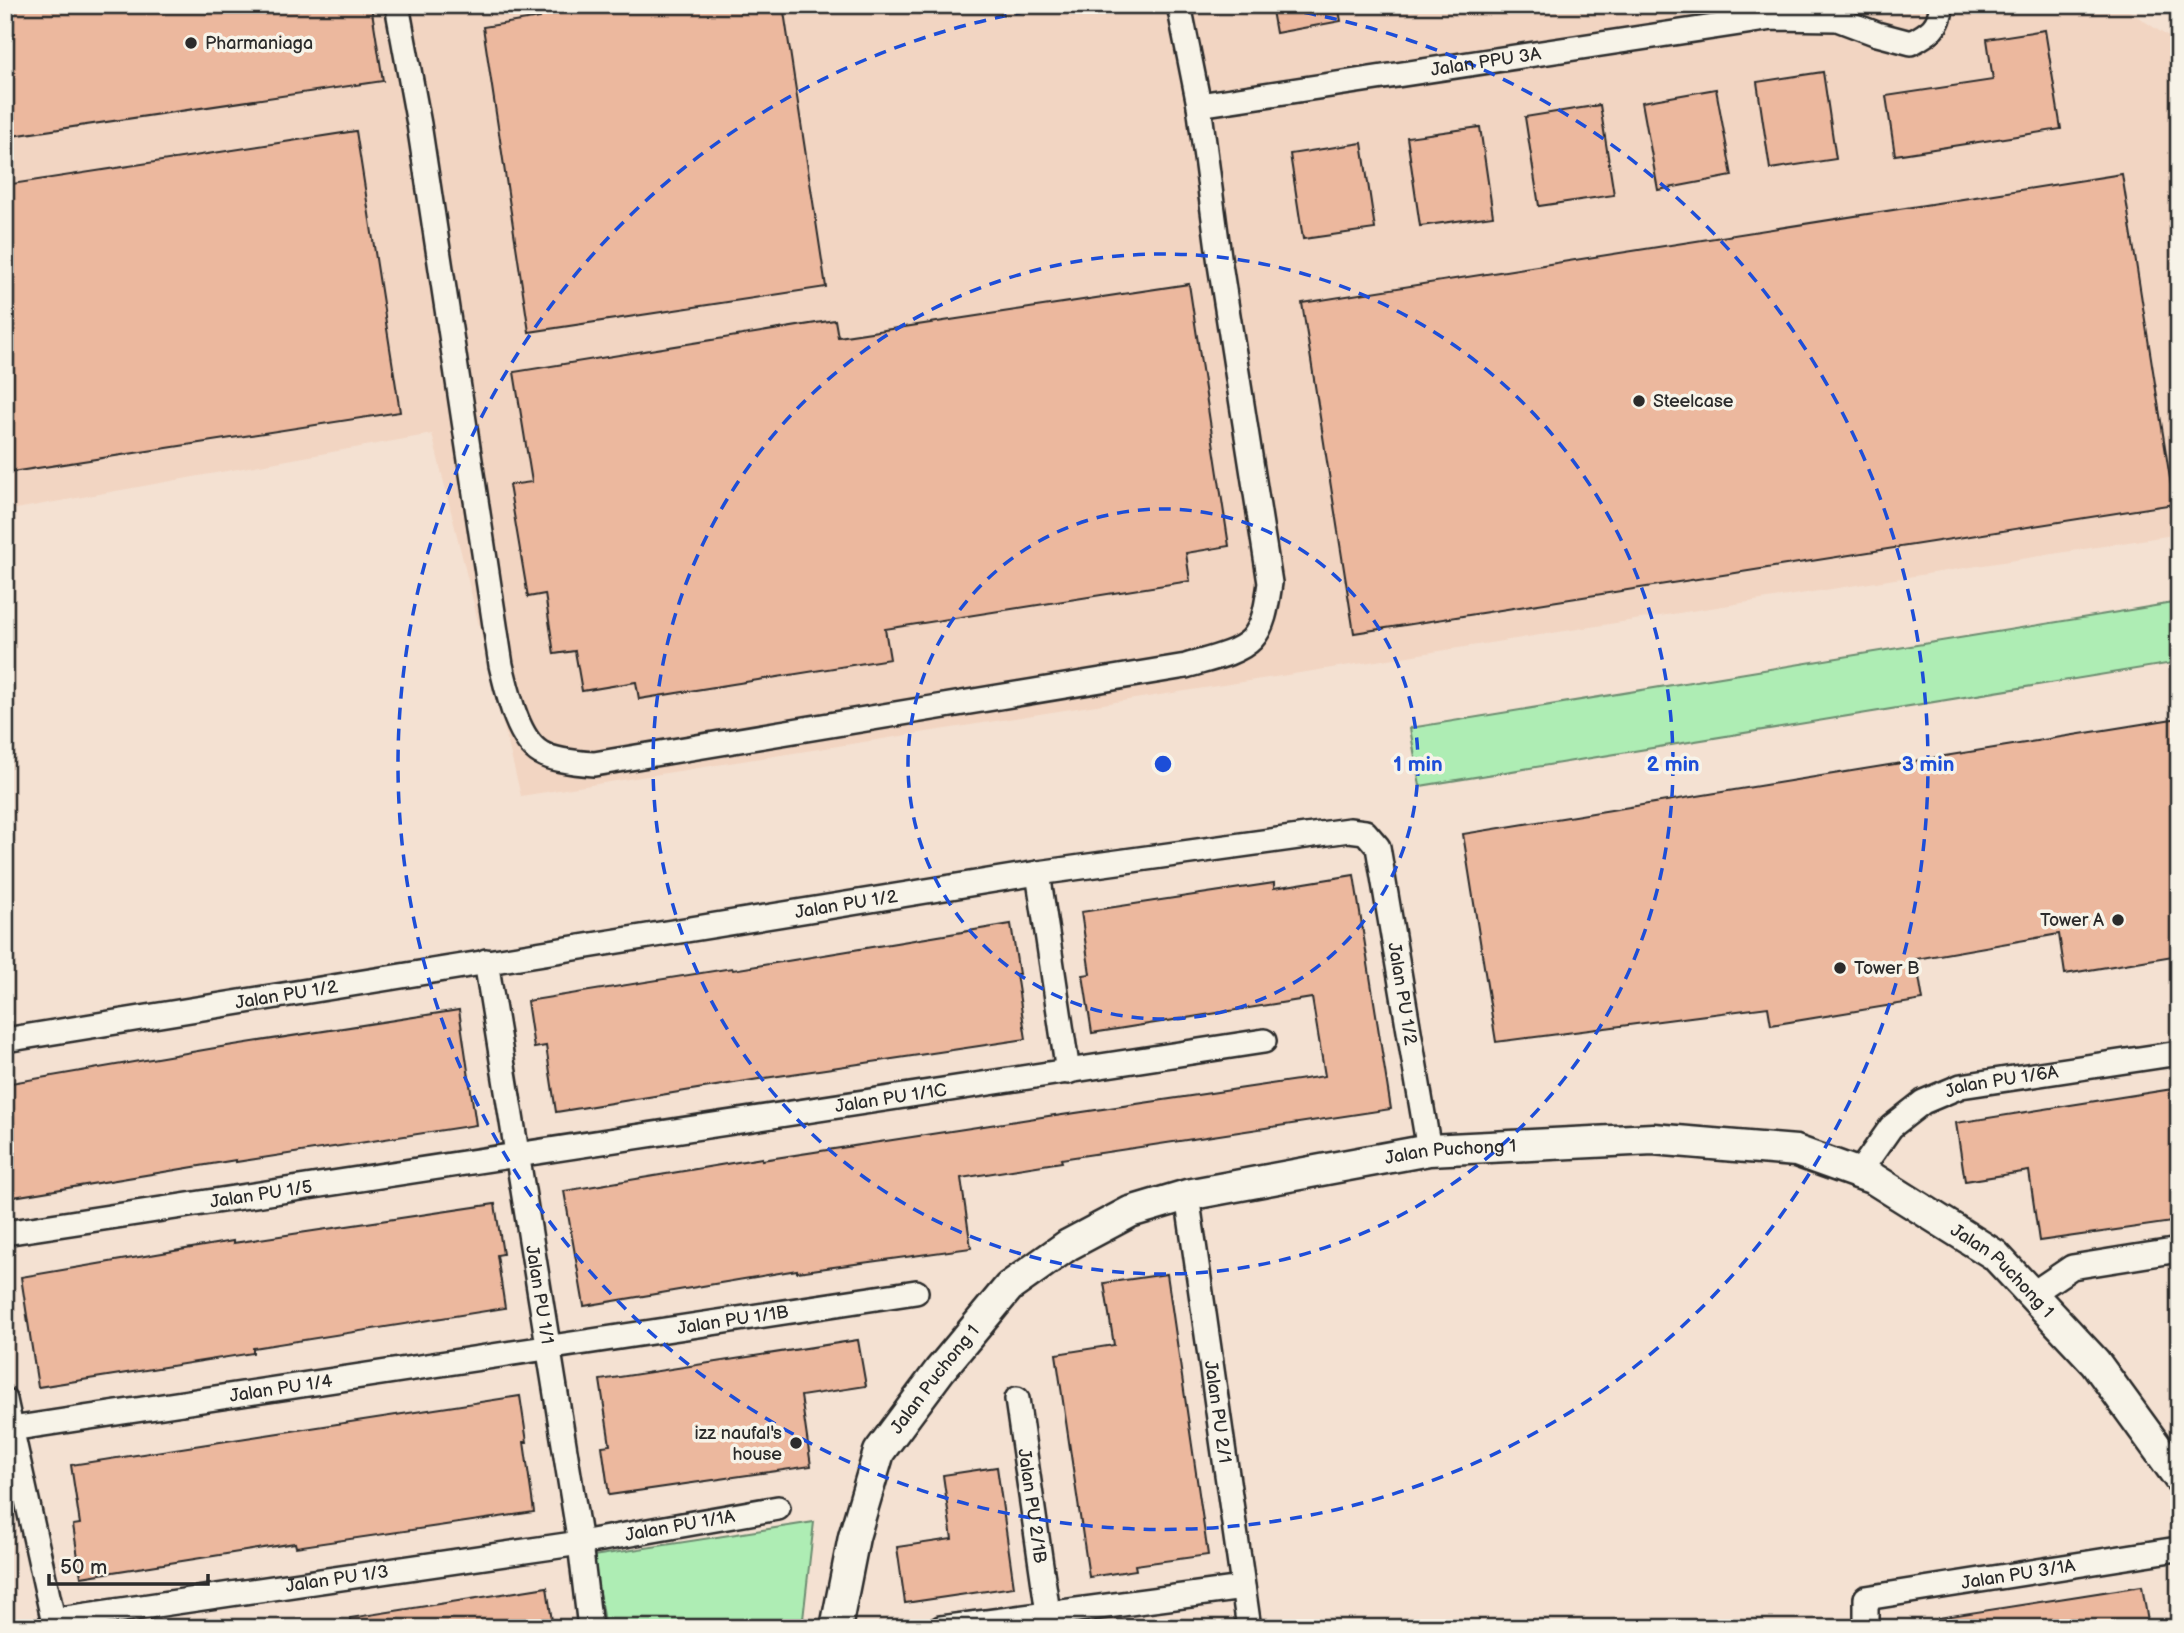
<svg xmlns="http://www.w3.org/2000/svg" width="2184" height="1633" font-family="'Balsamiq Sans',sans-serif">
<rect width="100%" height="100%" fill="#f4e1d2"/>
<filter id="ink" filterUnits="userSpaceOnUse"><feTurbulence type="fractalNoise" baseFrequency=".0143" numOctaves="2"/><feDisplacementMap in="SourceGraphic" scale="14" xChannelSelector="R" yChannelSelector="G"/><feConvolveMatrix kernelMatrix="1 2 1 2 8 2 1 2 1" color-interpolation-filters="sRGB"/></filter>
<g filter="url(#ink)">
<path fill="#f2d5c2" d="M 5,5 L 2120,5 L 2179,44 L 2179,534 L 521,796 L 432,434 L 5,511 Z"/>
<path fill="#aeedb4" stroke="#6c8c70" stroke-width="2" d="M 2179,602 L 2179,662 L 1420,786 L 1410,728 Z
M 814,1522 L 802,1628 L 605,1628 L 593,1556 Z
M 1528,1621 L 1529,1628 L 1472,1628 Z"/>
<path fill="#ecb89e" stroke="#2b2b2b" stroke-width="2" d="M 5,5 L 371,5 L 383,81 L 5,137 Z
M 552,5 L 783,5 L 826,287 L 529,332 L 483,27 L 540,18 L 538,7 Z
M 1271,5 L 1338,5 L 1341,21 L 1276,33 Z
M 2045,30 L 2061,129 L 1895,155 L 1886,96 L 1993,80 L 1987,39 Z
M 1823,72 L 1836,159 L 1770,169 L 1757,82 Z
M 1716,89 L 1732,176 L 1658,190 L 1642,102 Z
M 1600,105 L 1614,195 L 1539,206 L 1525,117 Z
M 1480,127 L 1493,216 L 1420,226 L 1407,137 Z
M 356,131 L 400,412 L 5,473 L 5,185 Z
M 1362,143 L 1375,229 L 1303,239 L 1290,154 Z
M 2122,174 L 2174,504 L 1354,633 L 1302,303 Z
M 1189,284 L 1229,546 L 1186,553 L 1190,581 L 885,629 L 890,659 L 639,699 L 636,682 L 582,691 L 575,651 L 554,654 L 545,594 L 528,597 L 509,485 L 532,482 L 514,372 L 835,320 L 838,337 Z
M 2179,718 L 2179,955 L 2065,974 L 2059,934 L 1916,959 L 1923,1000 L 1771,1025 L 1768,1007 L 1496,1042 L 1463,834 Z
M 1354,875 L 1391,1109 L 1061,1159 L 1062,1162 L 961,1178 L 971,1248 L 797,1272 L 797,1270 L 584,1306 L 564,1191 L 762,1158 L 762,1160 L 1055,1115 L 1055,1116 L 1325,1076 L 1312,998 L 1092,1033 L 1083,975 L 1090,974 L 1081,912 L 1274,883 L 1274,888 Z
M 1011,924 L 1019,974 L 1016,974 L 1026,1039 L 765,1078 L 556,1112 L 546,1046 L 534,1048 L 527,1001 L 732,968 L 733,970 Z
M 459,1010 L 476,1125 L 236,1162 L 236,1160 L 7,1198 L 5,1187 L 5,1084 L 221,1047 Z
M 2179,1088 L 2179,1221 L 2039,1241 L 2029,1171 L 1965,1181 L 1956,1123 Z
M 495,1204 L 503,1254 L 497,1255 L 505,1308 L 253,1348 L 253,1353 L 38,1387 L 21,1277 L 233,1241 L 233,1243 Z
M 1167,1274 L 1208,1555 L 1135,1565 L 1136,1570 L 1089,1577 L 1056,1354 L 1114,1345 L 1104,1283 Z
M 858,1340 L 866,1386 L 801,1396 L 811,1466 L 609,1495 L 602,1446 L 610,1445 L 600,1380 Z
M 520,1396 L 527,1442 L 524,1442 L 534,1512 L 296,1547 L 295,1543 L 81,1577 L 73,1525 L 80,1524 L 71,1465 Z
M 997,1467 L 1014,1587 L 905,1603 L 897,1547 L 952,1539 L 943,1475 Z
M 2142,1586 L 2149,1628 L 1939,1628 L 1938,1618 Z
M 547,1587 L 553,1628 L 351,1628 L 350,1618 Z"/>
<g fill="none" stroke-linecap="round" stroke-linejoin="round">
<defs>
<g id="minor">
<path d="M 397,5 L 419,124 L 501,665 C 507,689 517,739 541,753 C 554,761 579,763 594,764 L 1186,666 C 1205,660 1238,654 1252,639 C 1265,625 1267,602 1270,583 L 1220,264 L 1199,105 L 1179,5"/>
<path id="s1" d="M 1199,105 L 1773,18 L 1837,19 L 1877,34 L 1911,43 C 1928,34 1941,27 1941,5"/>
<path d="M 1038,873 L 1068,1072"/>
<path id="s2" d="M 486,961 L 580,1543 L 590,1628"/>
<path id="s3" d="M 5,1040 L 1038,873 L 1349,830 L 1365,832 L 1378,847 L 1429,1150"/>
<path id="s4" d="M 1858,1174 L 1891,1127 L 1923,1102 L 1961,1086 L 2179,1053"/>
<path id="s5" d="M 1187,1195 L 1249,1628"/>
<path id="s6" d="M 5,1233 L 1264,1041"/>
<path d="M 2032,1294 L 2072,1267 L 2179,1250"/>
<path id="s7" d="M 1017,1399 L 1048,1613"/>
<path d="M 5,1400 L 55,1628"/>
<path id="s8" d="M 11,1429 L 916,1292"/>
<path id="s9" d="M 53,1620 L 580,1543 L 778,1508"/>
<path d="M 941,1628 L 1243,1588"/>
<path id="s10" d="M 1866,1628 L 1866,1598 L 2171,1550"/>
</g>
<g id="tertiary">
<path id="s11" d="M 836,1628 L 854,1537 L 879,1452 L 940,1370 L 1009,1287 L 1068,1245 L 1130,1212 L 1187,1195 L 1429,1150 L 1653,1139 L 1796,1151 L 1874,1179 L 1995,1255 L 2095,1362 L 2179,1478"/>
</g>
</defs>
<use href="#minor" stroke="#2b2b2b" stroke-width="28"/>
<use href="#tertiary" stroke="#2b2b2b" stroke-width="35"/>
<use href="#minor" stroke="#f7f3e8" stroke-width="23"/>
<use href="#tertiary" stroke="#f7f3e8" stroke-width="30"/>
</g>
</g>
<g fill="none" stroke="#1d4ed8" stroke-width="3.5" stroke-dasharray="12 9">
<circle cx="1163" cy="764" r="255"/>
<circle cx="1163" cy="764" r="510"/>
<path d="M1263 6A765 765 0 1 1 1063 6"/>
</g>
<g fill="#2b2b2b" stroke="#f7f3e8" stroke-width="2.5">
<circle cx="191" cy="43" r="7"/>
<circle cx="1639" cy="401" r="7"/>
<circle cx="2118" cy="920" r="7"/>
<circle cx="1840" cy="968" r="7"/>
<circle cx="796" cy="1443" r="7"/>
</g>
<g text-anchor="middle" stroke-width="7" stroke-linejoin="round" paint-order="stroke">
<g font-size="18" fill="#2b2b2b" stroke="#f7f3e8" text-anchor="start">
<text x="205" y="49">Pharmaniaga</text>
<text x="1653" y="407">Steelcase</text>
<text x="2104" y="926" text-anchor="end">Tower A</text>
<text x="1854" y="974">Tower B</text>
<text x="782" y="1439" text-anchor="end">izz naufal's<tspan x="782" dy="21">house</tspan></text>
</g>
<g font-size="18" fill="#2b2b2b" stroke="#f7f3e8">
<text dy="6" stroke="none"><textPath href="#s1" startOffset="290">Jalan PPU 3A</textPath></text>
<text dy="6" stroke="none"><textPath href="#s3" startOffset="852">Jalan PU 1/2</textPath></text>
<text dy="6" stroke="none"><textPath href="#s3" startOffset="285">Jalan PU 1/2</textPath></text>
<text dy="6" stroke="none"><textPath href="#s3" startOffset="1545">Jalan PU 1/2</textPath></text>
<text dy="6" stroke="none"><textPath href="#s4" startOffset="180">Jalan PU 1/6A</textPath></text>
<text dy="6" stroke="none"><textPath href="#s6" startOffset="896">Jalan PU 1/1C</textPath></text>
<text dy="6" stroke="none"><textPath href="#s11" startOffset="861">Jalan Puchong 1</textPath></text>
<text dy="6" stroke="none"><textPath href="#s6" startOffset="259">Jalan PU 1/5</textPath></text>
<text dy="6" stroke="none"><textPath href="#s11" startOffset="1449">Jalan Puchong 1</textPath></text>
<text dy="6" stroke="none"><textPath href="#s2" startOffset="338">Jalan PU 1/1</textPath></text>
<text dy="6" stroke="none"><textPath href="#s8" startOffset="730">Jalan PU 1/1B</textPath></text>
<text dy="6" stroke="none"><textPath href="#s11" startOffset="273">Jalan Puchong 1</textPath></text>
<text dy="6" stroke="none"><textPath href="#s8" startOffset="273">Jalan PU 1/4</textPath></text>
<text dy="6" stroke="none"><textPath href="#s5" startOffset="219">Jalan PU 2/1</textPath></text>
<text dy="6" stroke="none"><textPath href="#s7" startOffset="108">Jalan PU 2/1B</textPath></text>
<text dy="6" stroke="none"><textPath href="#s9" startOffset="634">Jalan PU 1/1A</textPath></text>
<text dy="6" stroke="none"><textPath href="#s10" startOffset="184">Jalan PU 3/1A</textPath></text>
<text dy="6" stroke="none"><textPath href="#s9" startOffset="287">Jalan PU 1/3</textPath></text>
</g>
</g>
<circle cx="1163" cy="764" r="10" fill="#1d4ed8" stroke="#f7f3e8" stroke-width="3.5"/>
<g font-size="21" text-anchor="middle" font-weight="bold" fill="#1d4ed8" stroke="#f7f3e8" stroke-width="7" stroke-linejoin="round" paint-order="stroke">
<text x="1418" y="771">1 min</text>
<text x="1673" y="771">2 min</text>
<text x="1928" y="771">3 min</text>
</g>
<rect width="2184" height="1633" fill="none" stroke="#f7f3e8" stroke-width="28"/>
<rect x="14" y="14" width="2156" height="1605" fill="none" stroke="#2b2b2b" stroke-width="2.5" filter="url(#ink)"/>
<path d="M49 1574v10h159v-10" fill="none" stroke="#2b2b2b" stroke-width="3.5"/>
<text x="60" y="1574" font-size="21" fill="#2b2b2b" stroke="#f7f3e8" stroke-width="5" paint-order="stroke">50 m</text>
</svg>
